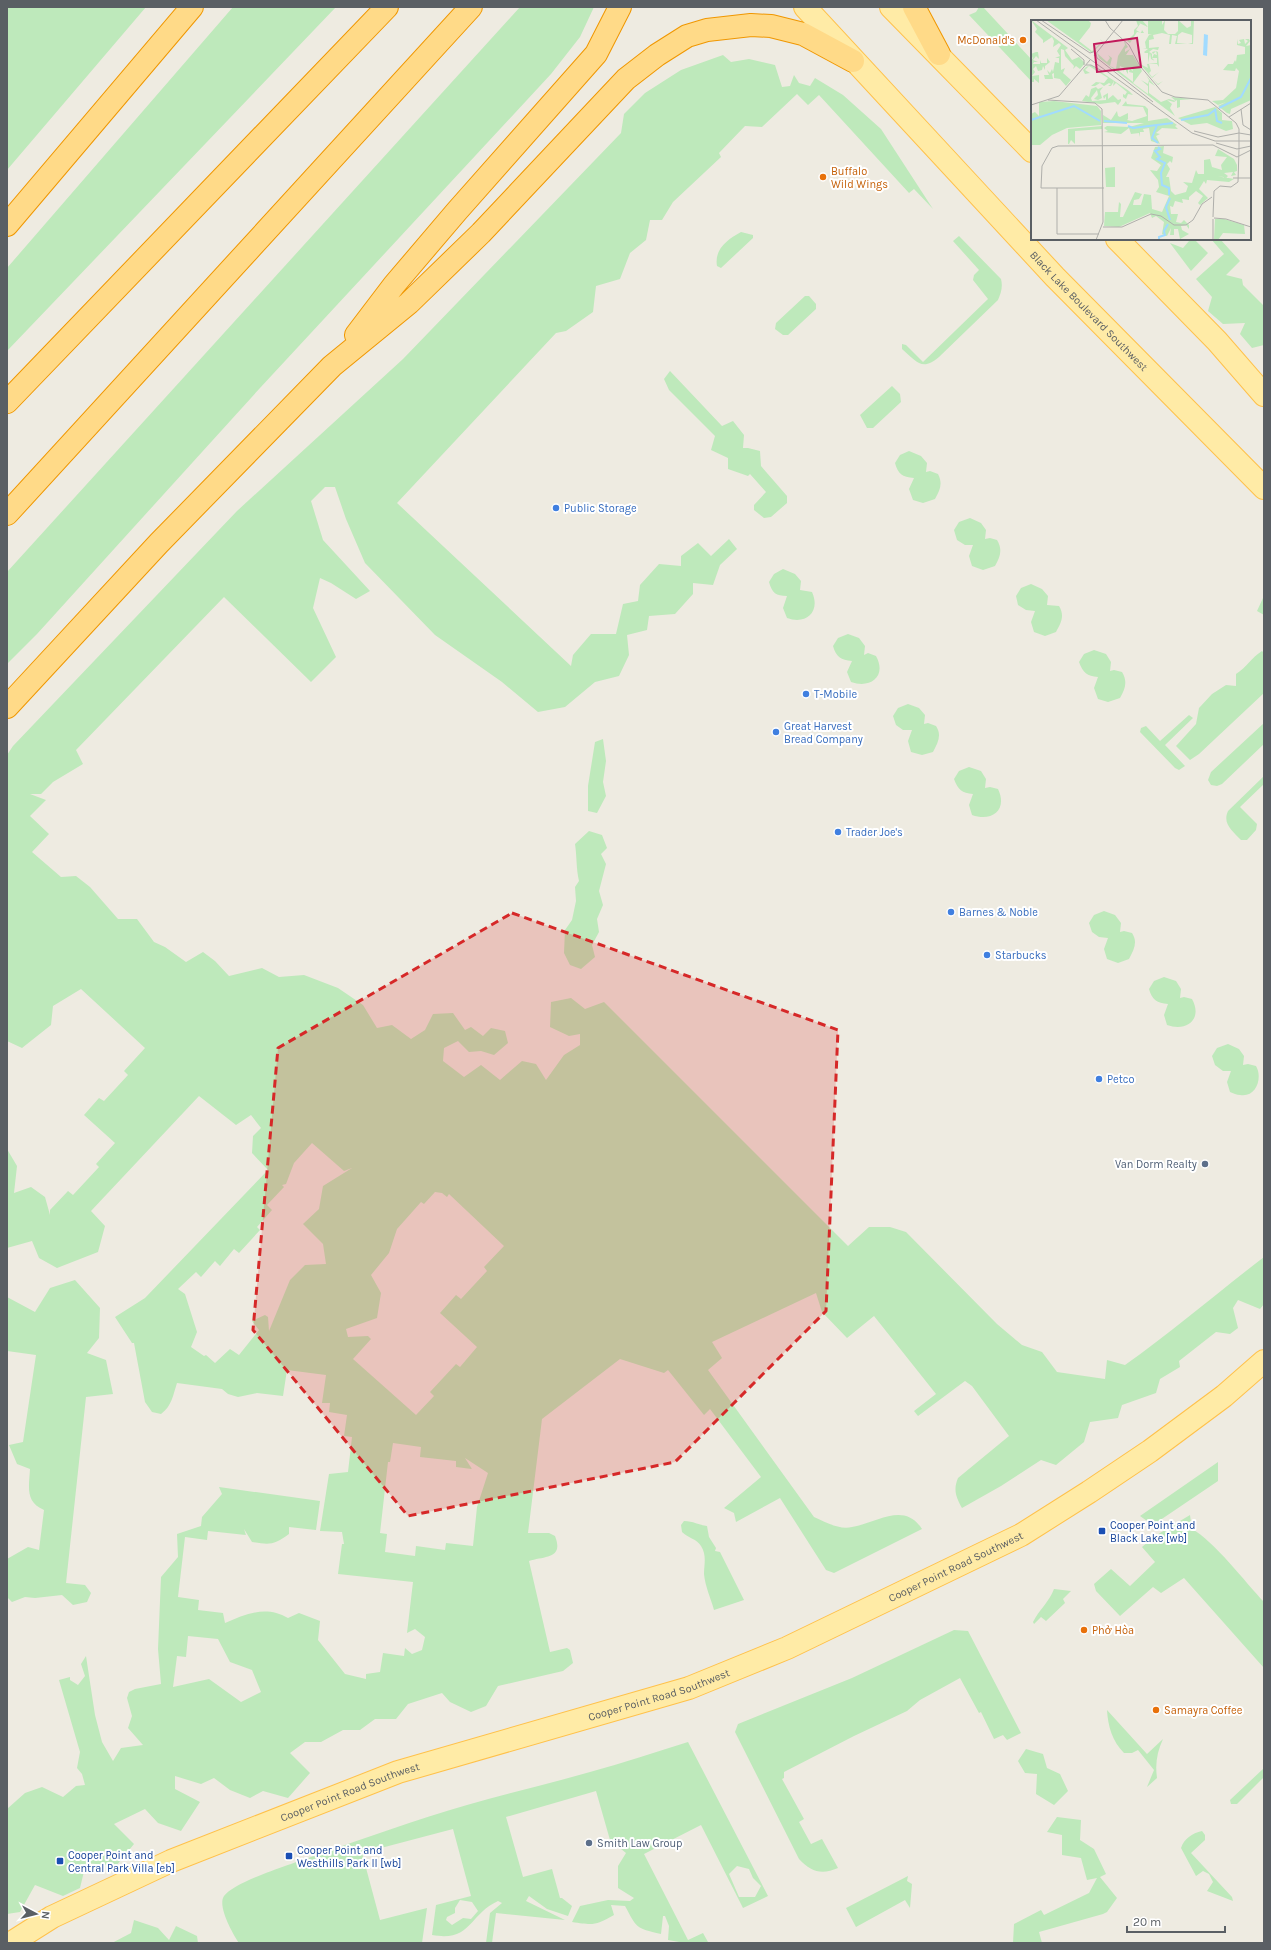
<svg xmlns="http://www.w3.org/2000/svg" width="1271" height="1950" font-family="Karla,sans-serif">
<rect width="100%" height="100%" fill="#eeebe1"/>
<path fill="#bee9bb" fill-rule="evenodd" d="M 7,7 L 146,7 L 7,170 Z
M 233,7 L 336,7 L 7,351 L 7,268 Z
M 520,7 L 594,7 L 580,37 L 551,74 L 260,388 L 37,634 L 7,664 L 7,572 Z
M 979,7 L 983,7 L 1032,60 L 1032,82 L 969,15 L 976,12 Z
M 723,55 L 731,62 L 749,59 L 775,65 L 782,87 L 790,86 L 794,75 L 799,83 L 810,86 L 815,78 L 843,95 L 881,129 L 933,209 L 914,189 L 909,193 L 819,95 L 808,105 L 797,94 L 762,127 L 745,126 L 719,153 L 721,157 L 673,202 L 662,220 L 650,220 L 646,240 L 630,253 L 620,279 L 596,286 L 593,312 L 566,331 L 556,333 L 397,503 L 571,666 L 573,655 L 591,634 L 616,634 L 623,604 L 638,601 L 640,585 L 659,564 L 681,566 L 681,556 L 698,543 L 711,556 L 729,539 L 737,549 L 720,565 L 713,585 L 693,583 L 693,594 L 675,614 L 649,616 L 647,630 L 627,635 L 629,655 L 619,676 L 595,682 L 565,707 L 538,712 L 502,682 L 435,635 L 365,563 L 346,519 L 335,487 L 325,487 L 311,501 L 323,540 L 370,591 L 356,599 L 331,583 L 320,578 L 313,608 L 336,657 L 311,682 L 224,597 L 76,750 L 83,764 L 53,782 L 41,794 L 30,794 L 46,800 L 30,816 L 49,834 L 32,852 L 61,877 L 76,876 L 90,887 L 118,919 L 137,919 L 154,942 L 165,947 L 186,962 L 203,952 L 215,961 L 229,976 L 262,968 L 279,977 L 304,975 L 338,988 L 363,1005 L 377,1028 L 392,1025 L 411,1039 L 425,1030 L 433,1014 L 453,1013 L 465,1030 L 471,1027 L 483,1036 L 491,1028 L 505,1031 L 508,1043 L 494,1055 L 481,1051 L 469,1052 L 458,1041 L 444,1048 L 443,1061 L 464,1077 L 481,1065 L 500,1080 L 522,1061 L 536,1064 L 546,1080 L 564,1055 L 580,1045 L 580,1034 L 569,1036 L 550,1027 L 551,1002 L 571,998 L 585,1009 L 604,1002 L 848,1246 L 869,1227 L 890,1227 L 906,1232 L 997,1324 L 1022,1345 L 1042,1352 L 1057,1372 L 1105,1379 L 1107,1360 L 1125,1365 C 1173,1331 1217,1293 1264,1257 L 1264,1304 L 1260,1309 L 1238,1300 L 1233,1308 L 1238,1328 L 1230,1334 L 1216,1332 L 1179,1361 L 1180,1367 L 1160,1379 L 1156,1393 L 1122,1405 L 1118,1418 L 1090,1422 L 1084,1442 L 1056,1465 L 1041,1460 L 1001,1486 L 962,1508 C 956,1497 953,1490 958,1478 L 1009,1436 L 972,1386 L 965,1381 L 918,1416 L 914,1411 L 936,1394 L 874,1316 L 847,1338 L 822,1312 L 816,1293 L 712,1342 L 722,1358 L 708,1370 L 814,1517 C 825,1522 839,1530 852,1527 C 877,1523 904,1501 922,1529 L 834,1573 L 826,1570 L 780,1498 L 736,1522 L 734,1513 L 724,1508 L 761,1477 L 710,1409 L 704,1415 L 668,1370 L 664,1373 L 620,1359 L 542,1419 L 528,1533 L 549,1533 L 555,1536 C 564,1559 545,1556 529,1561 L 550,1652 L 567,1648 L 570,1650 L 573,1663 L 563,1671 L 498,1686 L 486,1706 L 471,1712 L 450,1702 L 442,1693 L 408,1704 L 396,1719 L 375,1719 L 360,1730 L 343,1730 L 321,1742 L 305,1742 L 290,1753 L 310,1773 L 288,1798 L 263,1791 L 250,1798 L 230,1790 L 214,1778 L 201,1784 L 175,1776 L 175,1789 L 200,1802 L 181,1831 L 158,1823 L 145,1809 L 114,1824 L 134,1844 L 116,1866 L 86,1863 L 80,1888 L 63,1896 L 35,1885 L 20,1912 L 7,1914 L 7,1809 L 25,1793 L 42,1787 L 63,1797 L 76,1786 L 85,1785 L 82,1774 L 77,1768 L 80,1752 L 59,1680 L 70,1677 L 70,1680 L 78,1685 L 85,1676 L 81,1664 L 86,1656 L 95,1715 L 102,1742 L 113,1761 L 121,1748 L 143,1745 L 128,1728 L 132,1716 L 127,1698 L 129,1692 L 135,1689 L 161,1684 L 158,1649 L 161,1577 L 178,1557 L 177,1534 L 201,1526 L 202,1517 L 222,1494 L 219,1487 L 320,1501 L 316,1530 L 289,1527 L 289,1534 C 274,1545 270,1545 252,1542 L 244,1529 L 246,1535 L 208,1531 L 207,1540 L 185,1537 L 178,1597 L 199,1600 L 198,1610 L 223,1613 L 225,1623 C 246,1614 266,1605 288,1618 L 299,1613 L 320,1621 L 318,1640 L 345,1674 L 366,1679 L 366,1674 L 380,1672 L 383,1653 L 404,1656 L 405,1648 L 412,1654 L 422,1650 L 425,1637 L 415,1629 L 407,1633 L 413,1582 L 338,1574 L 342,1544 L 344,1544 L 342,1532 L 320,1531 L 329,1474 L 348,1472 L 352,1437 L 344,1436 L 347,1415 L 329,1412 L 330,1403 L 322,1403 L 326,1375 L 287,1370 L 283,1396 L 257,1393 L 238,1397 L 228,1394 L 222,1389 L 177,1383 C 173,1395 172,1406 161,1414 L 152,1412 L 145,1402 L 134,1343 L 132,1343 L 115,1317 L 145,1298 L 268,1170 L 252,1153 L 253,1136 L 261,1128 L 251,1115 L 236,1125 L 199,1096 L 91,1211 L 105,1226 L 98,1252 L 57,1268 L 39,1258 L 32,1241 L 7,1248 L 7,1149 L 17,1166 L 14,1193 L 31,1187 L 45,1197 L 50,1215 L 50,1210 L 68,1191 L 73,1195 L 99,1167 L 96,1164 L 115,1143 L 84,1115 L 99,1098 L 104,1101 L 128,1075 L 124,1071 L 145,1048 L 81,989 L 53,1006 L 51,1025 L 22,1048 L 7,1041 L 7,755 L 13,746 L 237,511 L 403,359 L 621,133 L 624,114 L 645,93 L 681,70 ZM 312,1143 L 344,1171 L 352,1168 L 323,1186 L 319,1209 L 303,1224 L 323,1244 L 326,1264 L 305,1265 L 290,1280 L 269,1331 L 268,1317 L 265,1315 L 252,1321 L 259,1330 L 239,1355 L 230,1349 L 215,1363 L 206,1355 L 204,1356 L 191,1347 L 197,1332 L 185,1294 L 178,1289 L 196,1272 L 201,1277 L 215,1261 L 220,1266 L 234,1249 L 239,1253 L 260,1230 L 257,1227 L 272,1210 L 267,1205 L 284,1187 L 282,1185 L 286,1184 L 294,1163 ZM 435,1192 L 442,1193 L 447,1197 L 449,1194 L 504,1246 L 484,1267 L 487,1271 L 461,1299 L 456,1295 L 440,1313 L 477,1347 L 460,1367 L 456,1364 L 430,1392 L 434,1396 L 416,1415 L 353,1359 L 371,1339 L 368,1336 L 348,1337 L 346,1329 L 377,1318 L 381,1293 L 371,1275 L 389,1253 L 397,1229 L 421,1202 L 424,1204 ZM 393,1443 L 421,1447 L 420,1457 L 456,1461 L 456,1467 L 472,1469 L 465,1458 L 488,1473 L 477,1507 L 473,1546 L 446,1543 L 445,1550 L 416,1546 L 415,1556 L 385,1552 L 387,1534 L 380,1533 L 388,1462 L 390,1462 ZM 188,1636 L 218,1639 L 230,1662 L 252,1670 L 261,1692 L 241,1702 L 209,1679 L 173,1687 L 177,1656 L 186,1657 Z
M 741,232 L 753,235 L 753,238 L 721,268 L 717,266 C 714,249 728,239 741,232 Z
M 959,236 L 1001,279 C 1003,287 1001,293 998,300 L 939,357 C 922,372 916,361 902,349 L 902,344 L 906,345 L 923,362 L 988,299 L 973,280 L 974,275 L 979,270 L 953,241 Z
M 1188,239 L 1194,239 L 1208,253 L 1191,271 L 1170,243 L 1183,248 L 1189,241 Z
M 1211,239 L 1220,239 L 1240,261 L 1226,275 L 1242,279 L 1243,285 L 1264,306 L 1264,345 L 1252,348 L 1240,334 L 1245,323 L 1223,324 L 1208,311 L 1212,297 L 1196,279 L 1224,254 Z
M 805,296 L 809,296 L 816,304 L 816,309 L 788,335 L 783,335 L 775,329 L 776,323 Z
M 670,371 L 722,426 L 733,421 L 744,435 L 743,448 L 748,448 L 760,451 L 761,466 L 787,496 L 787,503 L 771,517 L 764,518 L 754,510 L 754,505 L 766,492 L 750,474 L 748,476 L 728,469 L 728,458 L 711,450 L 715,436 L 669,390 L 664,379 Z
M 892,386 L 900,394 L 901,402 L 873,428 L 867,428 L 860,415 Z
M 909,451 L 921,456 L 927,463 L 926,472 L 930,471 L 938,474 C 943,484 940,490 935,499 L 923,503 L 913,500 L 909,489 L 914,478 C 902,477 898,474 895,463 L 900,455 Z
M 970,518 L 981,523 L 986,530 L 985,539 L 990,538 L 997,540 C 1003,550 1000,557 995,566 L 983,570 L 972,566 L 969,556 L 973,545 L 965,545 L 957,540 L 954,530 L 959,522 Z
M 783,569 L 795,574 L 801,581 L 800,590 L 812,592 C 821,612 806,625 787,618 L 783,608 L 787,596 C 776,596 772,593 769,582 L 774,574 Z
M 1031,584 L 1042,589 L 1048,596 L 1047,605 L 1059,606 C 1065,616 1061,623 1056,632 L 1045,636 L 1034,632 L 1031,622 L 1035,611 L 1026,610 L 1018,605 L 1016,596 L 1021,588 Z
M 1263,598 L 1264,598 L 1264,615 L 1257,611 Z
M 848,634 L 859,638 L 865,646 L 864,655 L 868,653 L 876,656 C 887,676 871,689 851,682 L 847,672 L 852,661 C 841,660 836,657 833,646 L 838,638 Z
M 1094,650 L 1106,654 L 1111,662 L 1110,671 L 1114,670 L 1122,672 C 1128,682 1125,689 1120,698 L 1108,702 L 1098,699 L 1094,688 L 1098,677 C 1087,676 1083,673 1079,662 L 1084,654 Z
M 1262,651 L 1264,653 L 1264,693 L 1199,754 L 1190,760 L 1176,746 L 1196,724 L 1199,708 L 1212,694 L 1226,685 L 1236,686 L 1236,674 C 1247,667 1251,658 1262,651 Z
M 908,704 L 919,708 L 925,715 L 924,724 L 928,723 L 936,726 C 942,735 938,743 933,752 L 922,755 L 911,752 L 908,741 L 912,730 L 903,730 L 896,725 L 893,716 L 898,708 Z
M 1189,715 L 1193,718 L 1165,745 L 1185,766 L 1179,770 L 1175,768 L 1140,732 L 1141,728 L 1146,726 L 1160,741 Z
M 1264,723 L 1264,744 L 1222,784 L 1217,786 L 1211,785 L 1208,780 L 1211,772 Z
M 603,739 L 606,761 L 603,782 L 606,796 L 597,813 L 588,811 L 588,786 L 595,742 Z
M 969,767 L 981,771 L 986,779 L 985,788 L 990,787 L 998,789 C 1008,810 992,822 972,815 L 969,805 L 973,794 C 962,793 958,790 954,779 L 959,771 Z
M 1264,776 L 1264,784 L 1240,807 L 1257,824 L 1256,830 L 1247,840 L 1241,840 C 1233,831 1222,824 1228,811 Z
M 589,831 L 602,835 L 607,848 L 601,854 L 606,864 L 599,891 L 603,905 L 597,919 L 599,932 L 592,945 L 595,957 L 581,969 L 570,965 L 564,953 L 565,930 L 572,920 L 576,901 L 575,887 L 579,881 C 576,868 577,857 575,844 Z
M 1104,911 L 1115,915 L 1121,923 L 1120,932 L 1124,931 L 1132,933 C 1138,942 1134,950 1129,959 L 1118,963 L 1107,959 L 1104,949 L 1108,938 L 1099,937 L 1092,932 L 1089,923 L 1094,915 Z
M 1164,977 L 1176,981 L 1181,989 L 1180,998 L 1184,997 L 1192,999 C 1203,1019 1187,1032 1167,1025 L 1164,1015 L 1168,1004 C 1157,1003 1152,1000 1149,989 L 1154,981 Z
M 1228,1044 L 1239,1049 L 1244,1056 L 1243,1065 L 1248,1064 L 1256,1066 C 1263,1078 1256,1098 1240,1095 C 1237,1095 1233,1093 1230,1092 L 1227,1082 L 1231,1071 L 1223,1071 L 1215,1065 L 1212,1056 L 1217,1048 Z
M 75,1280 L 100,1308 L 99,1338 L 87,1353 L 106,1360 L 113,1394 L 86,1397 L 66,1583 L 85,1585 L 91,1593 L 87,1602 L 73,1605 L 62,1595 L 35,1598 L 25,1597 L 12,1602 L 7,1597 L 7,1559 L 28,1547 L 39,1550 L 44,1510 C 25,1502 29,1487 30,1469 L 17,1464 L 9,1445 L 23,1442 L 36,1355 L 7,1351 L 7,1297 L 35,1312 L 50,1288 Z
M 1218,1462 L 1218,1481 L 1147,1529 L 1147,1521 L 1140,1516 Z
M 1190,1515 L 1192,1529 C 1213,1540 1246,1583 1264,1602 L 1264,1668 L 1184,1578 L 1161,1593 L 1153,1587 L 1120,1616 L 1096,1591 L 1094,1584 L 1111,1569 L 1130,1586 L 1155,1562 L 1142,1547 L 1155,1536 Z
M 684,1521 C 693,1521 699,1525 707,1526 L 709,1537 L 716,1548 L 715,1551 L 720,1552 L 744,1600 L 714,1610 C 711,1599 705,1586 704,1574 C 704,1565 707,1555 701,1546 C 697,1539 688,1538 682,1532 L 681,1525 Z
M 1054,1589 L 1071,1591 L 1063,1599 L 1065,1603 L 1046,1621 L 1041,1617 L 1034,1624 L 1033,1622 C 1039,1610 1049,1602 1054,1589 Z
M 954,1630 L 968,1631 L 1021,1733 L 1007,1740 L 1003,1735 L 994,1739 L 981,1712 L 979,1713 L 960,1678 L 920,1700 L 907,1711 L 854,1736 L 784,1772 L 784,1778 L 782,1779 L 804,1819 L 799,1822 L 811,1844 L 822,1839 L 838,1868 C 822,1875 811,1872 799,1859 L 735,1732 L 738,1724 L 852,1678 Z
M 1107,1710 L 1147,1754 L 1163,1739 C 1157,1752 1155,1764 1157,1778 L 1147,1787 L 1154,1770 L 1138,1750 L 1132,1753 L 1124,1753 C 1112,1741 1108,1726 1107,1710 Z
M 688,1742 L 768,1896 L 743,1908 L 701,1825 L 644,1854 L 688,1940 L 703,1933 L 708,1942 L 706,1943 L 685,1943 L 668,1940 L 669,1926 L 665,1916 L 663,1916 L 661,1934 C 635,1928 637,1928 625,1906 L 611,1905 L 614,1915 C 595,1926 593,1925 572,1922 L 580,1906 L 608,1900 L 630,1901 L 634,1898 L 618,1888 L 618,1866 L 626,1853 L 610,1840 L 596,1791 L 506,1817 L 523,1877 L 552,1869 L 560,1898 L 562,1898 L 572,1906 L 568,1916 L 547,1909 L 529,1896 L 526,1901 L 565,1920 L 496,1913 L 492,1943 L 486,1943 L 490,1913 L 502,1903 L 498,1901 C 468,1915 472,1942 432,1935 L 436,1905 L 471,1896 L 453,1829 L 362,1853 L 380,1920 L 427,1908 L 422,1943 L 239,1943 C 233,1934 217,1906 224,1896 C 235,1881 295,1863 314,1856 C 365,1838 415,1820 467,1805 C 507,1793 549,1784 590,1772 C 623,1763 655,1752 688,1742 ZM 737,1866 L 749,1869 L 753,1878 L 761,1886 L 755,1897 L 739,1897 L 729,1874 ZM 460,1900 L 472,1902 L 478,1911 L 471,1919 L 463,1918 L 452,1925 L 446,1920 L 447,1917 L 455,1913 L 455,1908 Z
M 1026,1749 L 1043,1754 L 1047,1768 L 1060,1774 L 1068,1791 L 1054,1805 L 1036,1794 L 1037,1774 L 1025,1773 L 1018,1761 Z
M 1264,1768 L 1264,1777 L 1237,1804 L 1231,1804 L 1230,1800 Z
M 1057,1817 L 1081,1820 L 1080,1840 L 1094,1849 L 1106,1874 L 1100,1877 L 1117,1898 L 1107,1912 L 1103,1914 L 1039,1932 L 1042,1943 L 1013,1943 L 1014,1924 L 1041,1910 L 1044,1915 L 1089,1893 L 1097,1878 L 1087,1880 L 1081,1858 L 1062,1855 L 1062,1835 L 1047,1832 Z
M 1202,1831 L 1205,1835 L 1205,1840 L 1191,1853 L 1232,1897 L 1233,1901 L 1207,1891 L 1213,1882 L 1209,1874 L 1203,1871 L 1196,1876 L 1181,1848 C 1184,1839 1192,1833 1202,1831 Z
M 908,1876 L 907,1881 L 912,1884 L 910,1908 L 905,1900 L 856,1927 L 846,1908 Z
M 134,1920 L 158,1928 L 169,1940 L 176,1926 L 197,1936 L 198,1943 L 112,1943 L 131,1933 Z"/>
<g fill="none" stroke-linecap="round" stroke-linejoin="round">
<defs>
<g id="major">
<path id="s1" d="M 805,7 L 1055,277 L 1264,488"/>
<path d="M 891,7 L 1032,151"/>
<path d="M 1117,239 L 1217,341 L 1264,395"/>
<path id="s2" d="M 11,1943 L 52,1917 L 171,1861 L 398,1772 L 689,1688 L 787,1648 L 1021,1535 L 1089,1492 L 1150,1451 L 1224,1396 L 1264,1361"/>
</g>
<path id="highway" d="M 914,7 L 939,54
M 7,225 L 192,7
M 356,335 L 394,285 L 457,211 L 596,54 L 620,7
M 7,402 L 387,7
M 7,514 L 471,7
M 7,707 L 159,543 L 332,366 L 409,303 L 481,233 L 626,79 L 657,55 L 687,36 L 707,30 L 751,25 L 771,26 L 803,34 L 853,61"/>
</defs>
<use href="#major" stroke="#ffc14a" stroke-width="24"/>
<use href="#highway" stroke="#f09700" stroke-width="24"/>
<use href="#major" stroke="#ffeba6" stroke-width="22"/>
<use href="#highway" stroke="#ffda88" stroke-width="22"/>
</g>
<path fill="#d62828" fill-opacity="0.2" stroke="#d62828" stroke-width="3" stroke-dasharray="8 5" stroke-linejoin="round" d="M 512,913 L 838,1030 L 826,1311 L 675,1462 L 408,1516 L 253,1330 L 278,1048 Z"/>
<g fill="#e8710a" stroke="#fff" stroke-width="1.5">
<circle cx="1023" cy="40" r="4"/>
<circle cx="823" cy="177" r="4"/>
<circle cx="1084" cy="1630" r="4"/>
<circle cx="1156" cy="1710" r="4"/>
</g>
<g fill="#3f7fe0" stroke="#fff" stroke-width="1.5">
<circle cx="556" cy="508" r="4"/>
<circle cx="806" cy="694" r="4"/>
<circle cx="776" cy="732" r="4"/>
<circle cx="838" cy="832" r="4"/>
<circle cx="951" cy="912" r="4"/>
<circle cx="987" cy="955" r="4"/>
<circle cx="1099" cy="1079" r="4"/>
</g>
<g fill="#5c6f8a" stroke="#fff" stroke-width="1.5">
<circle cx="1205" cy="1164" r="4"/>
<circle cx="589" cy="1843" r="4"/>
</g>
<g fill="#1a4fb4" stroke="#fff" stroke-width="1.5">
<rect x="1098" y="1527" width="8" height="8" rx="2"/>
<rect x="285" y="1852" width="8" height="8" rx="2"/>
<rect x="56" y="1857" width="8" height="8" rx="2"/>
</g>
<g text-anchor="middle" stroke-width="4" stroke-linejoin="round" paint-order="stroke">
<g font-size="11" fill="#c56008" stroke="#fff" text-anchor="start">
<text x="1015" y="44" text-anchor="end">McDonald's</text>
<text x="831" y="175">Buffalo<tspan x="831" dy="13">Wild Wings</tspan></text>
<text x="1092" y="1634">Phở Hòa</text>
<text x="1164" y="1714">Samayra Coffee</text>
</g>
<g font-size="11" fill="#5a5f64" stroke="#fff">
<text dy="4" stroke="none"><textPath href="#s1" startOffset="416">Black Lake Boulevard Southwest</textPath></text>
<text dy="4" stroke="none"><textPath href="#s2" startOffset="1020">Cooper Point Road Southwest</textPath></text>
<text dy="4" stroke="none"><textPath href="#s2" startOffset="696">Cooper Point Road Southwest</textPath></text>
<text dy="4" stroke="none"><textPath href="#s2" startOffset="372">Cooper Point Road Southwest</textPath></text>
</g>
<g font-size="11" fill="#366cbe" stroke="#fff" text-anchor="start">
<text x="564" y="512">Public Storage</text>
<text x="814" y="698">T-Mobile</text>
<text x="784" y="730">Great Harvest<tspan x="784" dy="13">Bread Company</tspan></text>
<text x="846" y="836">Trader Joe's</text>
<text x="959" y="916">Barnes &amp; Noble</text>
<text x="995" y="959">Starbucks</text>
<text x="1107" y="1083">Petco</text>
</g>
<g font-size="11" fill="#4e5e75" stroke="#fff" text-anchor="end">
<text x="1197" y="1168">Van Dorm Realty</text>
<text x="597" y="1847" text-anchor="start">Smith Law Group</text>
</g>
<g font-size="11" fill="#164399" stroke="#fff" text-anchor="start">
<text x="1110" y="1529">Cooper Point and<tspan x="1110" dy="13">Black Lake [wb]</tspan></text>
<text x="297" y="1854">Cooper Point and<tspan x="297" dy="13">Westhills Park II [wb]</tspan></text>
<text x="68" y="1859">Cooper Point and<tspan x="68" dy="13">Central Park Villa [eb]</tspan></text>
</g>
</g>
<g transform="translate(1031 20)">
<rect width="220" height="220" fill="#eeebe1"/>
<path d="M 0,0 L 37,28 L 34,30 L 41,40 L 48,37 L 54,43 L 49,49 L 45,46 L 42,49 L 43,46 L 34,36 L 33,30 L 30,29 L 30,50 L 34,48 L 32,53 L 40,60 L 35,66 L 29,59 L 23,58 L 23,53 L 21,54 L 22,59 L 14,59 L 13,55 L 18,55 L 16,50 L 19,53 L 21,49 L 22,52 L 24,42 L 28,43 L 28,38 L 24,38 L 29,36 L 26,31 L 30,25 L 28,23 L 22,27 L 23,21 L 21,17 L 12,23 L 12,20 L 4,12 L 6,9 ZM 15,0 L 57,0 L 60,3 L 59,7 L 48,21 L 61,31 L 71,22 L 69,19 L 72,22 L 61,33 ZM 105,0 L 111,0 L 117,7 L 117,0 L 131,0 L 131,5 L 134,0 L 133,10 L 137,14 L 144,14 L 147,11 L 147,0 L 156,8 L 160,6 L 160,0 L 163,0 L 162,24 L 157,24 L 161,23 L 161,15 L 151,12 L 147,15 L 146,23 L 156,24 L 144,24 L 146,16 L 141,15 L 140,24 L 143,24 L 138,24 L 139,15 L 131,13 L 122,15 L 123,19 L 118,20 L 118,28 L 128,27 L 127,30 L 122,29 L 118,32 L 120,33 L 121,34 L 121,38 L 123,34 L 126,35 L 125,31 L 122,34 L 121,32 L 125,31 L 127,32 L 128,47 L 126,44 L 118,44 L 120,51 L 118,53 L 121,57 L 128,52 L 121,58 L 127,64 L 132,61 L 127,65 L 109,44 L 117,48 L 116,44 L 126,43 L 126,38 L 121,38 L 124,41 L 120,39 L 119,33 L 117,43 L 117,33 L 114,33 L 113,32 L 117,29 L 112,28 L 115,28 L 114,22 L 118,15 L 121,15 L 117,14 L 117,7 L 108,3 L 109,4 L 105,10 L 110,13 L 111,10 L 113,13 L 106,12 L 99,23 L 96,21 L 103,14 L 103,10 L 107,6 ZM 206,19 L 207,24 L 210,23 L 208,20 L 213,19 L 214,24 L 217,21 L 214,19 L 218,19 L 219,21 L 215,26 L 220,25 L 220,80 L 200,89 L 199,94 L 196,93 L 187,86 L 195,82 L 187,85 L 181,81 L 192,80 L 205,68 L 208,51 L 205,48 L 204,51 L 192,50 L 197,44 L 202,44 L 204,40 L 205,42 L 206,35 L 214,34 L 214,27 L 206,25 ZM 93,21 L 97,27 L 94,29 L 94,32 L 99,29 L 95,35 L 102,35 L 111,51 L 102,63 L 117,74 L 117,66 L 110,60 L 117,64 L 118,60 L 115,55 L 124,66 L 118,62 L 118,73 L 130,82 L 138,79 L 145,81 L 140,77 L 161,79 L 149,80 L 149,87 L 146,88 L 146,80 L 143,82 L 136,80 L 141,84 L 139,88 L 144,96 L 68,38 L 66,33 L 76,42 L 79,38 L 77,35 L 81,38 L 79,46 L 85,49 L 87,36 L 94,25 ZM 89,46 L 93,48 L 92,52 L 95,48 L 95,51 L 97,54 L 97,48 L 101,47 L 102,51 L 99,49 L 98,52 L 102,53 L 102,62 L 88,51 ZM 5,32 L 7,32 L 8,39 L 5,36 L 2,40 L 7,42 L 3,42 L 2,44 L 9,44 L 9,40 L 10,43 L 16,43 L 16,38 L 19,42 L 14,46 L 14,50 L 12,46 L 11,50 L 7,51 L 5,46 L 2,49 L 4,52 L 1,56 L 8,55 L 8,63 L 3,59 L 3,62 L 0,62 L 0,38 L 2,39 L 0,34 ZM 60,45 L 98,71 L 102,75 L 97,74 L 95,79 L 92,77 L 92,74 L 94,75 L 96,72 L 85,63 L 82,66 L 83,61 L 80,66 L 77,66 L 80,64 L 78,63 L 73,66 L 69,63 L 64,66 L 60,66 L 65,62 L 73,63 L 77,58 L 58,46 L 54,50 L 59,53 L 54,54 L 52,50 L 55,47 ZM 65,67 L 67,69 L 72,67 L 69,71 L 71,78 L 67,80 L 63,79 L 67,75 L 66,70 L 60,78 L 61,81 L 75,80 L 75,76 L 73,79 L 72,76 L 77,73 L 77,79 L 82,75 L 87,80 L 90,79 L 90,81 L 87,85 L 84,82 L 69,84 L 51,81 L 55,75 L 58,77 L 60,69 ZM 23,81 L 66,86 L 70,91 L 70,105 L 36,108 L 21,115 L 9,125 L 0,125 L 0,94 L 4,92 L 8,96 L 8,82 ZM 95,81 L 96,84 L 114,86 L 117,89 L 117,101 L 136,98 L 146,105 L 144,106 L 147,109 L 131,108 L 125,113 L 129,114 L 125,116 L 129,124 L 120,121 L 118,108 L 112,109 L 113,112 L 109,112 L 109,117 L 108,113 L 100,114 L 98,108 L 90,114 L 73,112 L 77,111 L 73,108 L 76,106 L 98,107 L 113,103 L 72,103 L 72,95 L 80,100 L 86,91 L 87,96 L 89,97 L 97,93 L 97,99 L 101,95 L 96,100 L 101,101 L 116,96 L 112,87 L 91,86 ZM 184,87 L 191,93 L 191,100 L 201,101 L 202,109 L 195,111 L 176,103 L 160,105 L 147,98 ZM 71,106 L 71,109 L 44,111 L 44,124 L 40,120 L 38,124 L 42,125 L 37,124 L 37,109 ZM 133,126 L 132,133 L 142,137 L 141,143 L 139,141 L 136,144 L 139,149 L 135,157 L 138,157 L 140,171 L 144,175 L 155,172 L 157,166 L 152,162 L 161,163 L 165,150 L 167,154 L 173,154 L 173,140 L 179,139 L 181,147 L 191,150 L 190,145 L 196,137 L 184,136 L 187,129 L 203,139 L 206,145 L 206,151 L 203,152 L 205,155 L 200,156 L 202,152 L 193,153 L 197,156 L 195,158 L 187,156 L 203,159 L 198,162 L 176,160 L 175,164 L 173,161 L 168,169 L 177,178 L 169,185 L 167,183 L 172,176 L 165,171 L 158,177 L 158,180 L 151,179 L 152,183 L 144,181 L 142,187 L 139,186 L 140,194 L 147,194 L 145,202 L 150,203 L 153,200 L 158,205 L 158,209 L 155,205 L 150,206 L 151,210 L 158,214 L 149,219 L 147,209 L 143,209 L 143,215 L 139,215 L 140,208 L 136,216 L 131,214 L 133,202 L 125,196 L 121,198 L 119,193 L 88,207 L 73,206 L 74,192 L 87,192 L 88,182 L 90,184 L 89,197 L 92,197 L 104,172 L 111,174 L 108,179 L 103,180 L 102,185 L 110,185 L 113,174 L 120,175 L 121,189 L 131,192 L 138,176 L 125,172 L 128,167 L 127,160 L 119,150 L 126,151 L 130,145 L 120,138 L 124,127 ZM 84,147 L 84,167 L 75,167 L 74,148 ZM 184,199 L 193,199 L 213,205 L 214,214 L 192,213 L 187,220 L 183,220 Z" fill="#bee9bb" fill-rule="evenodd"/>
<path d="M 173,14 L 177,15 L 176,36 L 172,35 Z" fill="#a1dbff"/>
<path fill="none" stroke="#a1dbff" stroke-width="2" d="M 188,88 L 210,77 L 220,58M 184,89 L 186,101 L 191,103M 0,100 L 43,86 L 69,101M 150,100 L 177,95 L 185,89M 73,101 L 96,103M 126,105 L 121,118 L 127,123M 97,106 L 102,108 L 142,103M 127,127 L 129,129 L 124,131 L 129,137 L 126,139 L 134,143 L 130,153 L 131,165 L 138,168 L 138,175M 139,200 L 135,187 L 139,178M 128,220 L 128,217 L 134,215 L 133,211 L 137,204"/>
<path fill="none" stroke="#afafab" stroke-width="1" d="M 5,0 L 161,113 L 184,121 L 220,121M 10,0 L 59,33 L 65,31M 74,0 L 79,8 L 98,25 L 109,46 L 131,72 L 144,77 L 177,80 L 205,103 L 208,109 L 208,129M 40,29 L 53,40 L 53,45M 65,33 L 66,38 L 122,82M 63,36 L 92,0M 55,45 L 60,45 L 71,51M 17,80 L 64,83 L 71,89 L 72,202 L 65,220M 0,85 L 28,76 L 59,40M 210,89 L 212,105 L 220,110M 198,97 L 220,83M 163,111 L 187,117 L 208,113 L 220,115M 185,123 L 206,129 L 220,126M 202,158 L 220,158M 26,168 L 26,214 L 68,214M 73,168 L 10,168 L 11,146 L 21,128 L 27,126 L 182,125 L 206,137 L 220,130M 182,197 L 183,171 L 189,166 L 200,167 L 207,162 L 208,129M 183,198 L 195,199 L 220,207M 182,199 L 182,220M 72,207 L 91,207 L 120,194 L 130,196 L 143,205 L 155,205 L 162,200 L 171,184 L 181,177"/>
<path fill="#c2185b" fill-opacity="0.15" stroke="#c2185b" stroke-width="2" d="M 106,18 L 110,47 L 66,52 L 63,24 Z"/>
<rect width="220" height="220" fill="none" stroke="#5a5f64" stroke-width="2"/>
</g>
<rect width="1271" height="1950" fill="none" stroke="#5a5f64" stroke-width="16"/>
<g transform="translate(36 1914) rotate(97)" stroke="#ffffff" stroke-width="3" paint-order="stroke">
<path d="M0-3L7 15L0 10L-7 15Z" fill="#5a5f64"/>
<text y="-6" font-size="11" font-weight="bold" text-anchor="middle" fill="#5a5f64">N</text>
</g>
<path d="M1127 1926v6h98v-6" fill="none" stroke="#5a5f64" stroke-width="2"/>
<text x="1133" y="1926" font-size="12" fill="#5a5f64" stroke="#ffffff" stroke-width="3" paint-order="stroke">20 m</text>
</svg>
